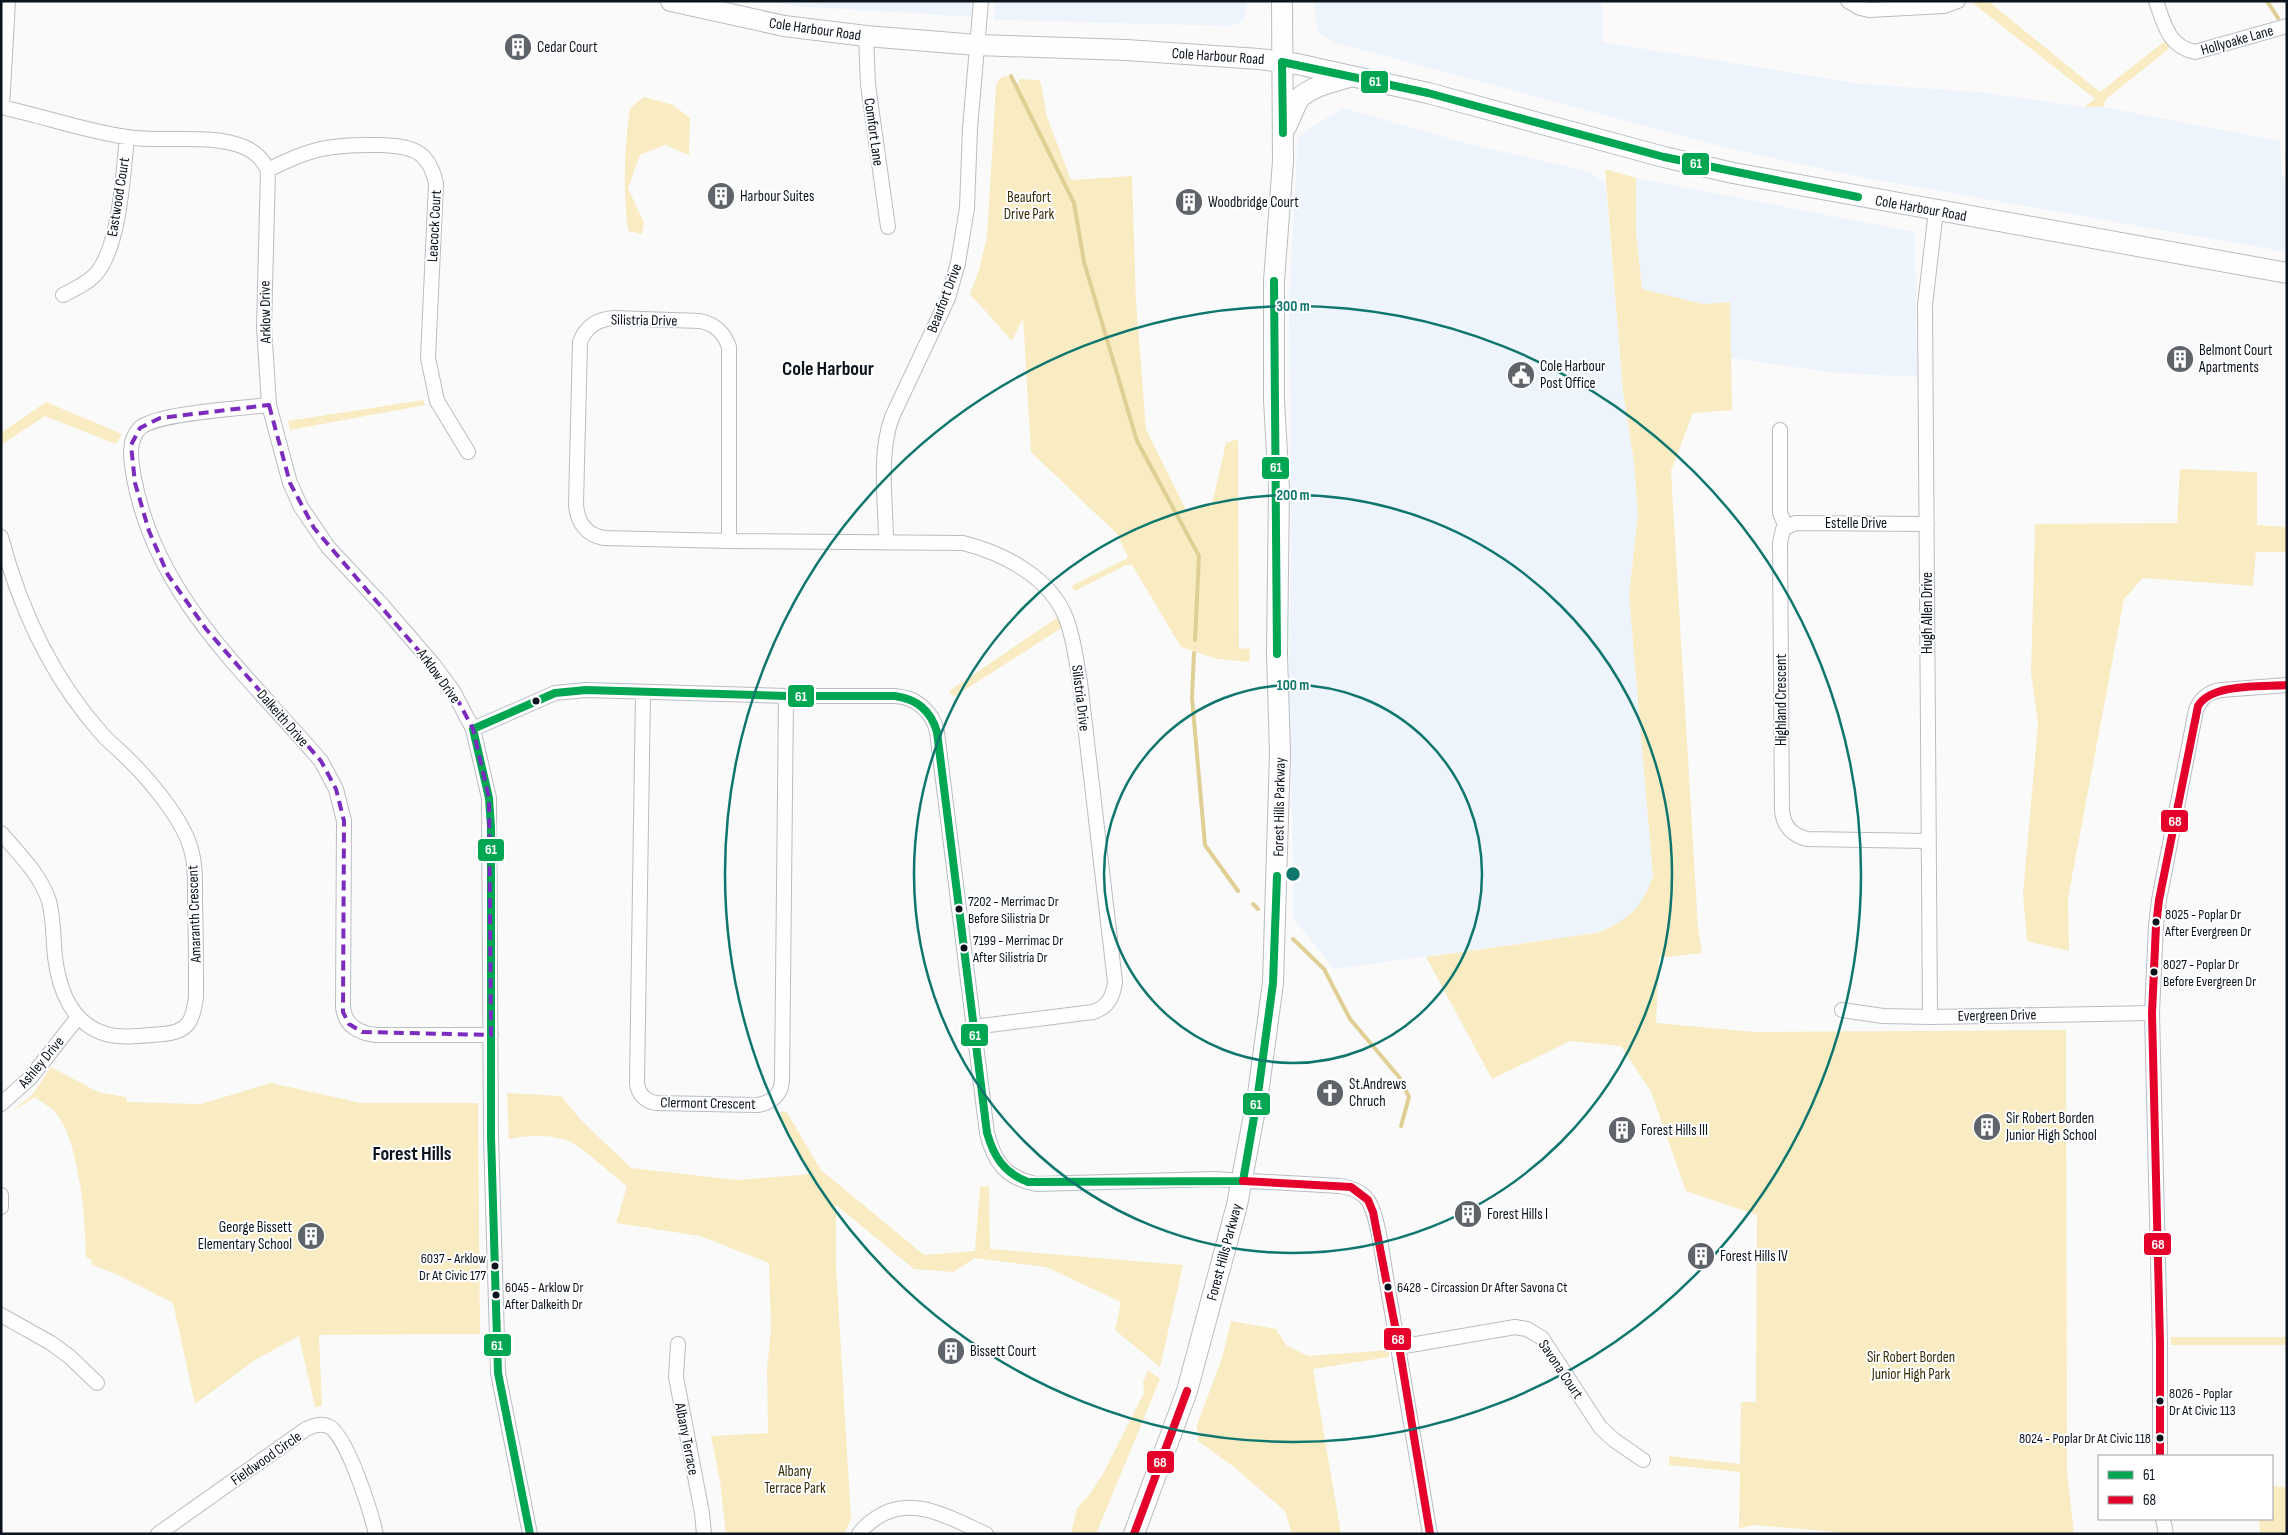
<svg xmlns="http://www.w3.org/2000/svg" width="2288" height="1535" font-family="'Sofia Sans Condensed',sans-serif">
<rect width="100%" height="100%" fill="#fafafa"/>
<path fill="#eef4fc" d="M 773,1 L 976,1 L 974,17 L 792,6 Z
M 995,1 L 1247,1 L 1245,20 L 1231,26 L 994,20 Z
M 1315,1 L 1602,1 L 1602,42 L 1861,84 L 1979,92 L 2084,107 L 2103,107 L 2280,141 L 2282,176 L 2287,177 L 2287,252 L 1855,176 L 1727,148 L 1333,42 L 1319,32 L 1315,18 Z
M 1343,108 L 1462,142 L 1590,172 L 1603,182 L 1606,190 L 1623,392 L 1634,462 L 1638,514 L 1629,595 L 1653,876 L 1646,896 L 1630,916 L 1609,928 L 1596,933 L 1334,969 L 1294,919 L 1289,681 L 1291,545 L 1289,299 L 1298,136 Z
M 1636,178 L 1915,232 L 1917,377 L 1836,373 L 1731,358 L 1730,302 L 1703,304 L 1642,289 L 1636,232 Z"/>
<path fill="#f9ecc2" d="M 1970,1 L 1988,1 L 2100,92 L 2165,41 L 2171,47 L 2106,99 L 2103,107 L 2084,107 L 2095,99 Z
M 1005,76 L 1010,77 L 1019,84 L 1019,79 L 1040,80 L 1047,117 L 1071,180 L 1132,176 L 1136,301 L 1146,429 L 1186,510 L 1212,504 L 1226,443 L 1238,439 L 1239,648 L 1250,649 L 1249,662 L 1217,659 L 1181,647 L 1132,565 L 1126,565 L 1075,591 L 1071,586 L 1128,558 L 1118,535 L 1031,452 L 1023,318 L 1012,341 L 970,294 L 979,270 L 987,237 L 996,86 L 999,79 Z
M 644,97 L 673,105 L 690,118 L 689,155 L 665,145 L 640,155 L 628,188 L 644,223 L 642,234 L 628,231 C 623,190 624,149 630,108 Z
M 1605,169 L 1636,178 L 1636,232 L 1642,289 L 1703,304 L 1730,302 L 1732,410 L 1693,413 L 1671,471 L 1698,928 L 1702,953 L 1659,958 L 1656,1023 L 1755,1032 L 2066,1030 L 2067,1473 L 2074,1534 L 1858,1534 L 1755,1525 L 1739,1528 L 1740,1472 L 1669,1465 L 1669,1456 L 1740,1464 L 1741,1402 L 1756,1402 L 1757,1215 L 1686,1191 L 1651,1092 L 1621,1046 L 1570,1041 L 1492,1079 L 1426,957 L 1596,933 C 1627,922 1642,908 1653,876 L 1629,595 L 1638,514 L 1634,462 L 1623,392 Z
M 423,400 L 425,405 L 290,430 L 288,421 Z
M 46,402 L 122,434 L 116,444 L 45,416 L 1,445 L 1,433 Z
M 2180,469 L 2257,472 L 2257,525 L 2287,527 L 2287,552 L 2256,552 L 2253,586 L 2143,578 L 2124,599 L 2068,898 L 2069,951 L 2027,941 L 2023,893 L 2038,724 L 2031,673 L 2035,524 L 2177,523 Z
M 1061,615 L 1066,625 L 954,697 L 949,691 Z
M 51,1067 L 98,1092 L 126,1097 L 127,1102 L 201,1104 L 271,1083 L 361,1103 L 478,1103 L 480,1334 L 319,1335 L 322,1406 L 315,1407 L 299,1336 L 255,1360 L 195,1404 L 173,1303 L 116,1274 L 92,1265 L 91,1259 L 86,1257 C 86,1221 79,1137 54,1111 C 49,1106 41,1102 35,1097 L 10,1113 L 33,1094 Z
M 507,1093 L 561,1096 L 580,1119 L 631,1168 L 737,1180 L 810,1174 L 779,1113 L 786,1111 L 821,1170 L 924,1255 L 975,1251 L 980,1187 L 989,1186 L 990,1249 L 1183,1265 L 1160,1367 L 1115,1330 L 1121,1302 L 1046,1267 L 975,1258 L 953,1272 L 914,1269 L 836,1205 L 836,1265 L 851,1519 L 844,1534 L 726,1534 L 720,1481 L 711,1436 L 768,1433 L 767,1368 L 771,1331 L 769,1263 L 700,1236 L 616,1223 L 627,1186 C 612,1175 586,1150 571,1142 C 553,1134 527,1135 509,1139 Z
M 1231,1321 L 1276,1329 L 1286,1345 L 1308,1356 L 1389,1350 L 1389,1357 L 1313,1369 L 1341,1534 L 1292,1534 L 1285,1511 L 1234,1467 L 1198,1441 L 1197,1425 L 1222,1358 Z
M 2171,1337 L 2287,1337 L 2287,1345 L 2171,1345 Z
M 1148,1370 L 1160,1379 L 1096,1534 L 1071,1534 L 1077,1508 L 1090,1494 L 1104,1472 L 1144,1393 L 1143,1382 Z
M 2272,1486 L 2285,1487 L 2287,1489 L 2287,1534 L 2260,1534 L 2259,1519 L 2272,1519 Z"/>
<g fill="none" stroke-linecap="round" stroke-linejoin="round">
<path stroke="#e0cf95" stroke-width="4" d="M 2267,1 L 2278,18
M 1011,76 L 1074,203 L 1084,262 L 1137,441 L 1199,556 L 1195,640
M 1194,653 L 1192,698 L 1205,845 L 1238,891
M 1253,904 L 1258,909
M 1293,939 L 1324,969 L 1350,1019 L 1399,1077 L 1409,1097 L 1401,1126"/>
<defs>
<path id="street" d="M 1848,1 L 1860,8 L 1869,10 L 1944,6 L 1958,1
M 2156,1 C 2164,24 2168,46 2195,52 L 2287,26
M 866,36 L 868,85 L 888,227
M 1,107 C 43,116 85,131 127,137 C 164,143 210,133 244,147 C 256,152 262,159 268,170 L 264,327 L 269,405 L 290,483 L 301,507 L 328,547 L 383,606 L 433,664 L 453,691 L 473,729 L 489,798 L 491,1136 L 498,1373 L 530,1534
M 2,107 L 8,1
M 268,170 C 310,148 332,144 379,145 C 410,146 429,149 436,184 L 428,358 L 437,401 L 468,452
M 63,295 C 75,289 86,284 95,275 C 120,248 123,174 127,137
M 614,318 L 700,321 C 715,324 724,332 729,347 L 729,541 L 604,538 C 586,535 577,522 576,504 L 580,342 C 586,326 598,319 614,318 Z
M 269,405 C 244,408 156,413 140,428 C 127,441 131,461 134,478 C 156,597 246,673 321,761 L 336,789 L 344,821 L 343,1007 C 345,1026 359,1033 376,1035 L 491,1035
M 1780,430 L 1780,513 L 1786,527
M 1,537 C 20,609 52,678 102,734 C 109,742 118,749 126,757 C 148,778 181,817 190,846 C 196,864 195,883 195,902 C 196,934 196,965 196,997 C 193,1020 189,1032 163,1034 C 146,1035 124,1039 106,1034 C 72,1024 59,990 55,957 C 53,938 54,920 49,901 C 40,874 19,854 1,833
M 729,541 L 963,543 C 1003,553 1050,577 1066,618 C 1074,638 1076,661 1080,682 L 1115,982 C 1113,997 1108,1007 1093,1012 L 973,1027
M 886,542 C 886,502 878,456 892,417 L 948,298 L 958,263 L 967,208 L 970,128 L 981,1
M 643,693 L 637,1083 C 638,1094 645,1101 656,1103 L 757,1105 C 771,1103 781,1095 782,1081 L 786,696
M 473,729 L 555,693 L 586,690 L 786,696 L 895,696 C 916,697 933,712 937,732 L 987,1133 C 994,1162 1006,1178 1036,1184 L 1214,1179 L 1340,1186 C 1351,1188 1362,1191 1369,1202 C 1379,1219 1383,1262 1387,1283 C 1402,1366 1416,1450 1430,1534
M 1927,841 L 1807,839 C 1792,835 1784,827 1782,811 L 1780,543 L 1783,529 L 1795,523 L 1927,524
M 1842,1010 L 1883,1016 L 1930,1017 L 2152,1013
M 1930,1017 L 1925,305 L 1936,210
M 1,1104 L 31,1077 L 78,1017
M 1,1195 L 1,1207
M 1,1315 L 51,1343 L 70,1357 L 97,1383
M 678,1344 L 676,1377 L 702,1513 L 704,1534
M 1399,1347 L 1515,1327 L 1527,1329 L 1542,1338 L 1600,1427 L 1614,1440 L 1643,1460
M 2160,1456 L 2160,1343 L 2152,1013 L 2156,926 L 2159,900 L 2196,710 C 2201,698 2208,692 2221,690 L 2287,685
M 2163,1519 L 2166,1534
M 158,1534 L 306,1429 C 313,1426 320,1423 328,1426 C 347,1434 371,1513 376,1534
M 859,1534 C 863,1527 869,1523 876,1518 C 912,1493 952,1519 986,1534"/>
<path id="secondary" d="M 671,1 L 784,26 L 866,36 L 977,45 L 1126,50 L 1259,59 L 1297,64 L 1428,93 L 1664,157 L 1733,173 L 2287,273
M 1286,127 L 1299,98 C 1315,85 1330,83 1349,77
M 1134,1534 L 1187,1391 L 1237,1205 L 1258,1094 L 1273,983 L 1280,753 L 1277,654 L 1279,488 L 1274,400 L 1274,281 L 1283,161 L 1282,1"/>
</defs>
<use href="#street" stroke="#b9bdc2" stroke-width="16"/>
<use href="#secondary" stroke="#b9bdc2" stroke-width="22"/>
<use href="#street" stroke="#fefefe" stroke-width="14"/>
<use href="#secondary" stroke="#fefefe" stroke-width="20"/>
<defs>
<path id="bus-1" d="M 1283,133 L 1282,62 L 1428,93 L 1664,157 L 1858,197
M 1274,281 L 1277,654
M 530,1534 L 498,1373 L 491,1136 L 491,827 L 489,798 L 473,729 L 555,693 L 586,690 L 786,696 L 895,696 C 917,699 931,711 937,732 L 987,1133 C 994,1157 1004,1173 1028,1182 L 1243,1181 L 1258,1094 L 1273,983 L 1277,876"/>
<path id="bus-2" d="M 1243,1181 L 1351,1187 L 1368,1200 L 1373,1212 L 1400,1352 L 1430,1534
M 2160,1456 L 2160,1343 L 2152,1013 L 2156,926 L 2159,900 L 2198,706 C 2212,683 2262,687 2287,685
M 1134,1534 L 1187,1391"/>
</defs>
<use href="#bus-1" stroke="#fff" stroke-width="11"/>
<use href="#bus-2" stroke="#fff" stroke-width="11"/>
<use href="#bus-1" stroke="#00a651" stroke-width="8"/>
<use href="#bus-2" stroke="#e4002b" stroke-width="8"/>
</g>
<path fill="none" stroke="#7b2cbf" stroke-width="4" stroke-dasharray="10 6" stroke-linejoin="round" d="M 269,405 L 290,483 L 314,528 L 453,691 L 473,729 L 489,798 L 491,1035 L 362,1032 L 349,1024 L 343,1012 L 344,821 L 336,789 L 321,761 L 206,629 L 168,575 L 149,531 L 135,483 L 131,445 L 140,428 L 160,418 Z"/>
<g fill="none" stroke="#0f766e" stroke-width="2.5">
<circle cx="1293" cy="874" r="189"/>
<circle cx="1293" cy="874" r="379"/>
<circle cx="1293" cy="874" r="568"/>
</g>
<defs>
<symbol id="building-disc" viewBox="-11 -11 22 22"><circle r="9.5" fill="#5f646a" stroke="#fff"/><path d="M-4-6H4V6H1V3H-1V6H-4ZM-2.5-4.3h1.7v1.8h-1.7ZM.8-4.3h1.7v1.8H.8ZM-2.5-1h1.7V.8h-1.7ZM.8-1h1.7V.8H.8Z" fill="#fff"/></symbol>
<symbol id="civic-disc" viewBox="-11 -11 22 22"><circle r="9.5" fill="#5f646a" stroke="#fff"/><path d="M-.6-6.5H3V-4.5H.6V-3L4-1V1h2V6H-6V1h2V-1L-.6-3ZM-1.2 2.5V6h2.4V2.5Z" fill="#fff"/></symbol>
<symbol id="church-disc" viewBox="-11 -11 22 22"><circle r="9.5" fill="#5f646a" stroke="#fff"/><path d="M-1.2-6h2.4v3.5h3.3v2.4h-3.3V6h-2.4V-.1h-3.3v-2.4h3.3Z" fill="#fff"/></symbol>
</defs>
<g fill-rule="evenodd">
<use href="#building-disc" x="502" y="31" width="32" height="32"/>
<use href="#building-disc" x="705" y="180" width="32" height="32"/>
<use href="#building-disc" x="1173" y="186" width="32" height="32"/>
<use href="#building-disc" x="2164" y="343" width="32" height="32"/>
<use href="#civic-disc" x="1505" y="359" width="32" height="32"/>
<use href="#church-disc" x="1314" y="1077" width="32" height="32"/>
<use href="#building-disc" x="1971" y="1111" width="32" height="32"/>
<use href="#building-disc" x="1606" y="1114" width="32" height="32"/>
<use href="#building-disc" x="1452" y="1198" width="32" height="32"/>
<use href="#building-disc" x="295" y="1220" width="32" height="32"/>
<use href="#building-disc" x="1685" y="1240" width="32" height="32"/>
<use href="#building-disc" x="935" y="1335" width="32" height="32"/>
</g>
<g fill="#0b131d" stroke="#fff" stroke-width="2">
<circle cx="536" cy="701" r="4.5"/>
<circle cx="959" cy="909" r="4.5"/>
<circle cx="2156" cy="922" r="4.5"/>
<circle cx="964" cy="948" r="4.5"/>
<circle cx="2154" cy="972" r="4.5"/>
<circle cx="495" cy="1266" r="4.5"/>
<circle cx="1388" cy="1287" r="4.5"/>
<circle cx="496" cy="1295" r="4.5"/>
<circle cx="2160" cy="1401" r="4.5"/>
<circle cx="2160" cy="1438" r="4.5"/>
</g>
<g text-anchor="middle" stroke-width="4" stroke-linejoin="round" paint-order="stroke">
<g font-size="14" fill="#0b131d" stroke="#fff" text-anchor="start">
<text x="968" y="906">7202 - Merrimac Dr<tspan x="968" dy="17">Before Silistria Dr</tspan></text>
<text x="2165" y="919">8025 - Poplar Dr<tspan x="2165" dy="17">After Evergreen Dr</tspan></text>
<text x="973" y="945">7199 - Merrimac Dr<tspan x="973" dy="17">After Silistria Dr</tspan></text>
<text x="2163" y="969">8027 - Poplar Dr<tspan x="2163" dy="17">Before Evergreen Dr</tspan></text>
<text x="486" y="1263" text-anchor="end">6037 - Arklow<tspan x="486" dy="17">Dr At Civic 177</tspan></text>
<text x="505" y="1292">6045 - Arklow Dr<tspan x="505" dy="17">After Dalkeith Dr</tspan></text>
<text x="1397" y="1292">6428 - Circassion Dr After Savona Ct</text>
<text x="2169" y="1398">8026 - Poplar<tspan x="2169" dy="17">Dr At Civic 113</tspan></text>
<text x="2151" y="1443" text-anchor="end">8024 - Poplar Dr At Civic 118</text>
</g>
<g font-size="15" fill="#0b131d" stroke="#fff">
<text transform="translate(815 29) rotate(8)" y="5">Cole Harbour Road</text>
<text transform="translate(2237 40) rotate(-16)" y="5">Hollyoake Lane</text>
<text transform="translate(1218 56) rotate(4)" y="5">Cole Harbour Road</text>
<text transform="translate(874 132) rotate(82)" y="5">Comfort Lane</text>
<text transform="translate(118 197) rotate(-81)" y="5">Eastwood Court</text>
<text transform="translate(1921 208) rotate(10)" y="5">Cole Harbour Road</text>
<text transform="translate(434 226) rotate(-87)" y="5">Leacock Court</text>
<text transform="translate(944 298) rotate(-69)" y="5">Beaufort Drive</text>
<text transform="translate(265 312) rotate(-91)" y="5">Arklow Drive</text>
<text transform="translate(644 320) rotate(1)" y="5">Silistria Drive</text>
<text x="1856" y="528">Estelle Drive</text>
<text transform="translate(1927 613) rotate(-90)" y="5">Hugh Allen Drive</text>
<text transform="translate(439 676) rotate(54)" y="5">Arklow Drive</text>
<text transform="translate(1081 698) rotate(83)" y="5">Silistria Drive</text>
<text transform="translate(1781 700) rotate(-90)" y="5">Highland Crescent</text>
<text transform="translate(283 718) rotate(49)" y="5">Dalkeith Drive</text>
<text transform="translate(1279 807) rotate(-89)" y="5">Forest Hills Parkway</text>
<text transform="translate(194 914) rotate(-92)" y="5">Amaranth Crescent</text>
<text transform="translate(1997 1015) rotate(-1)" y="5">Evergreen Drive</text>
<text transform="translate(41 1062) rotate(-50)" y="5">Ashley Drive</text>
<text transform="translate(708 1103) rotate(1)" y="5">Clermont Crescent</text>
<text transform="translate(1224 1252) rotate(-75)" y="5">Forest Hills Parkway</text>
<text transform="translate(1561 1369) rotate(56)" y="5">Savona Court</text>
<text transform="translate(687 1439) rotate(79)" y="5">Albany Terrace</text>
<text transform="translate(266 1458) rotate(-35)" y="5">Fieldwood Circle</text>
</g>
<g font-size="15" fill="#0b131d" stroke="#fff" text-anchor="start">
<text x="537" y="52">Cedar Court</text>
<text x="740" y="201">Harbour Suites</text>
<text x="1208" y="207">Woodbridge Court</text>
<text x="2199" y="355">Belmont Court<tspan x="2199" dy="17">Apartments</tspan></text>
<text x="1540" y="371">Cole Harbour<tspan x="1540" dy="17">Post Office</tspan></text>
<text x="1349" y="1089">St.Andrews<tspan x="1349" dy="17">Chruch</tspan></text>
<text x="2006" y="1123">Sir Robert Borden<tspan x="2006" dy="17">Junior High School</tspan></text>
<text x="1641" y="1135">Forest Hills III</text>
<text x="1487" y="1219">Forest Hills I</text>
<text x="292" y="1232" text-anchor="end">George Bissett<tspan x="292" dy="17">Elementary School</tspan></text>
<text x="1720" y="1261">Forest Hills IV</text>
<text x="970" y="1356">Bissett Court</text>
</g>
<g font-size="15" fill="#362c06" stroke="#fff">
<text x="1029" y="202">Beaufort<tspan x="1029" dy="17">Drive Park</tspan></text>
<text x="1911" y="1362">Sir Robert Borden<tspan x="1911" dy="17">Junior High Park</tspan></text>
<text x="795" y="1476">Albany<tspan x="795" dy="17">Terrace Park</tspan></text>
</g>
<g font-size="20" font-weight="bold" fill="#0b131d" stroke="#fff">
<text x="828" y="375">Cole Harbour</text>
<text x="412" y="1160">Forest Hills</text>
</g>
</g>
<circle cx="1293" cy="874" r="8" fill="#0f766e" stroke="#fff" stroke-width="2.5"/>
<g font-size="15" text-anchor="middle" font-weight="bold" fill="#0f766e" stroke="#fff" stroke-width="4" stroke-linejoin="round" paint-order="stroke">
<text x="1293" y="311">300 m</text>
<text x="1293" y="500">200 m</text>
<text x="1293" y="690">100 m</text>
</g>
<g stroke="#fff" stroke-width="2">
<rect x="1360" y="70" width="29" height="24" rx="5" fill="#00a651"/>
<rect x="1681" y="152" width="29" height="24" rx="5" fill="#00a651"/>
<rect x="1261" y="456" width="29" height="24" rx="5" fill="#00a651"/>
<rect x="787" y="684" width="28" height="24" rx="5" fill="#00a651"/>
<rect x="2160" y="809" width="29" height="24" rx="5" fill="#e4002b"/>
<rect x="477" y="838" width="28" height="24" rx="5" fill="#00a651"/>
<rect x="960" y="1023" width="29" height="24" rx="5" fill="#00a651"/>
<rect x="1242" y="1092" width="29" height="24" rx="5" fill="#00a651"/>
<rect x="2143" y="1232" width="29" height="24" rx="5" fill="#e4002b"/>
<rect x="1383" y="1327" width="29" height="24" rx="5" fill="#e4002b"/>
<rect x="483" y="1333" width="29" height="24" rx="5" fill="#00a651"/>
<rect x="1146" y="1450" width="29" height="24" rx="5" fill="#e4002b"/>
</g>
<g font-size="14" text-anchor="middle" font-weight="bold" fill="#fff">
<text x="1375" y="86">61</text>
<text x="1696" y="168">61</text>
<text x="1276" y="472">61</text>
<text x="801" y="701">61</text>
<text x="2175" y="826">68</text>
<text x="491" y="854">61</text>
<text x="975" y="1040">61</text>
<text x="1256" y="1109">61</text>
<text x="2158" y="1249">68</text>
<text x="1398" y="1344">68</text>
<text x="497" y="1350">61</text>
<text x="1160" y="1467">68</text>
</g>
<rect width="2288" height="1535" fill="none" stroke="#0b131d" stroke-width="5"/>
<rect x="2098" y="1455" width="175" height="65" fill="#ffffff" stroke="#9da1a5"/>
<rect x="2108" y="1471" width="25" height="8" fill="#00a651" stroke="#9da1a5"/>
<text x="2143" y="1480" font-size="15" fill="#0b131d">61</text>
<rect x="2108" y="1496" width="25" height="8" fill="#e4002b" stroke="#9da1a5"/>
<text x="2143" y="1505" font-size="15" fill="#0b131d">68</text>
</svg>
